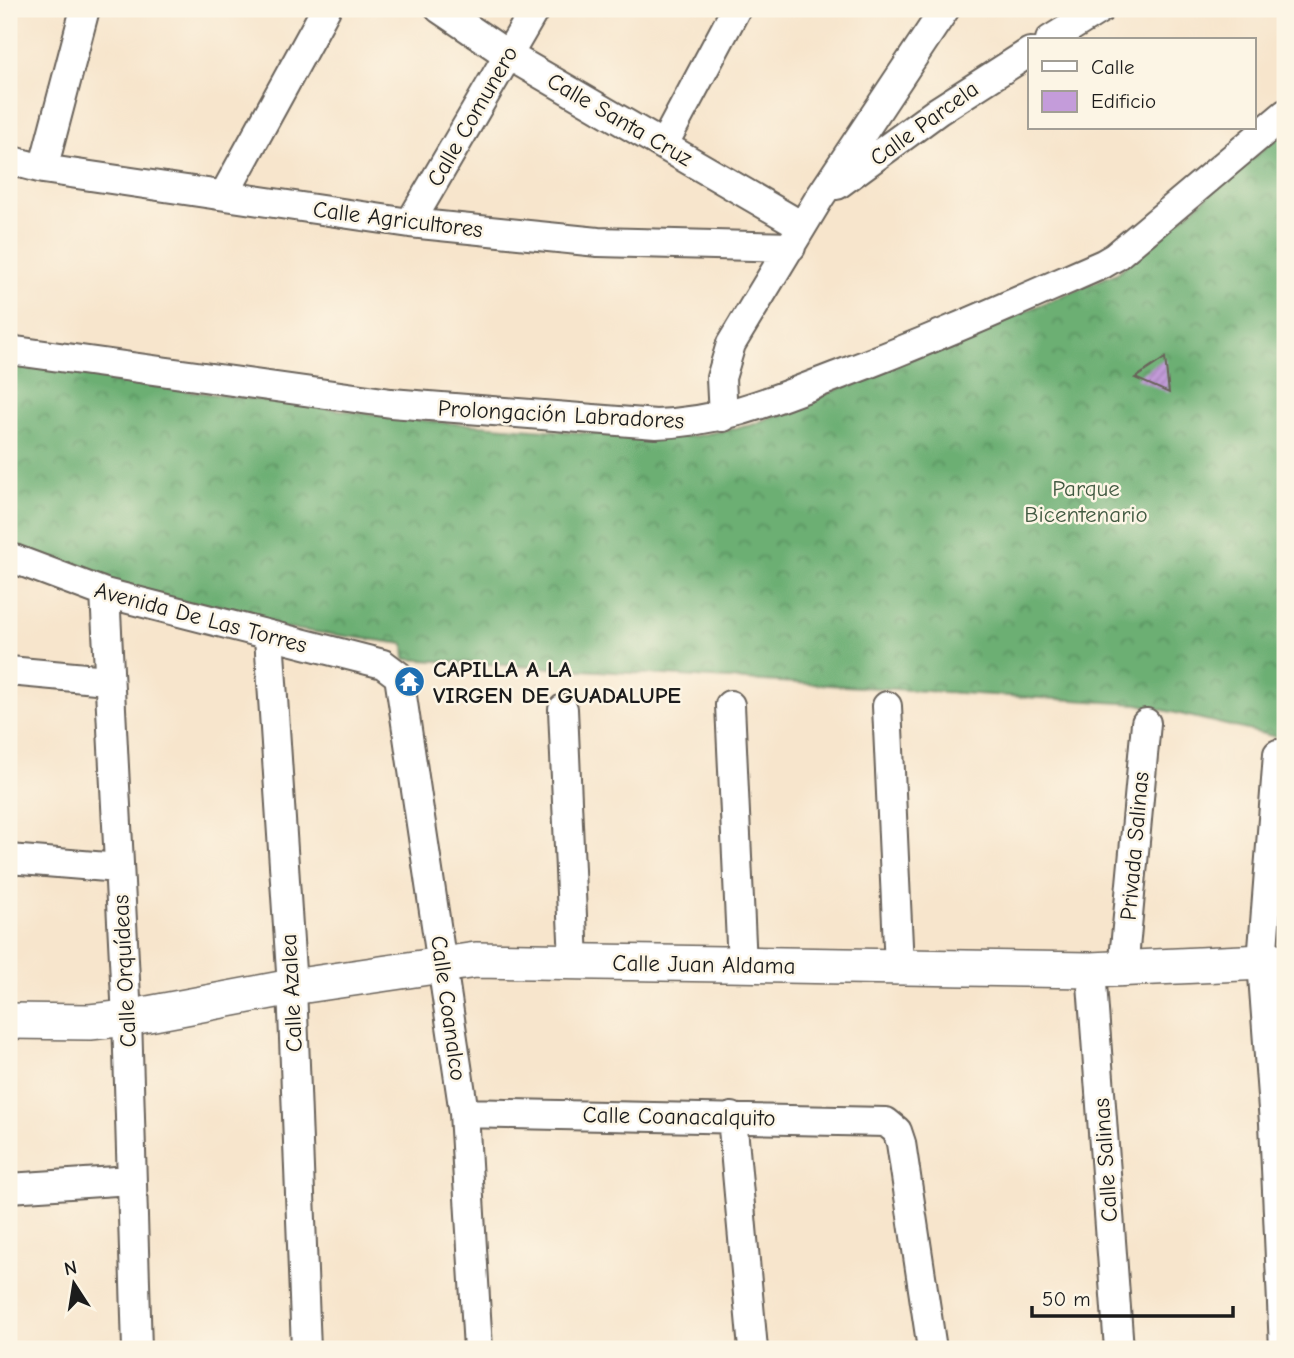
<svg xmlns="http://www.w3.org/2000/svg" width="1294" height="1358" font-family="'Comic Neue',sans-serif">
<defs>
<pattern id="forest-crowns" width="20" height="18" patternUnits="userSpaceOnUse" patternTransform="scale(1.75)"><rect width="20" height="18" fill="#6caf73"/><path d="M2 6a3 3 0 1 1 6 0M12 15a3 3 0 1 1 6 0" fill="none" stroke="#588e5e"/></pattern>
<pattern id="building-hatch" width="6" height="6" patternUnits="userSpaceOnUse" patternTransform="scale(1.75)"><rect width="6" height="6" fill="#c49cda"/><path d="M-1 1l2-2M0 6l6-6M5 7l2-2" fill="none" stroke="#9e7eb0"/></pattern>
</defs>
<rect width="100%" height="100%" fill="#fcf5e5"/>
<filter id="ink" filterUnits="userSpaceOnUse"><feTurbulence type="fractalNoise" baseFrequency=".0143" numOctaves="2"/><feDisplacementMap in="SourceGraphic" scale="14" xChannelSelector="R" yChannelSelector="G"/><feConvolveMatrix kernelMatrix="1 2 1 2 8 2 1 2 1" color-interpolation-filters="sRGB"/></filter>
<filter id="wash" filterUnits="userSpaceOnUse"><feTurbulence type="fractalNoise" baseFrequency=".00686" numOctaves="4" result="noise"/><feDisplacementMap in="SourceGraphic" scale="28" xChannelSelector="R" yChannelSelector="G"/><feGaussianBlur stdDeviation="1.57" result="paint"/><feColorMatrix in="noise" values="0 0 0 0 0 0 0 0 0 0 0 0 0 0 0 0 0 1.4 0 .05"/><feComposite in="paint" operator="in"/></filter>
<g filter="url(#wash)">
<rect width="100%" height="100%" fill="#f7e5cc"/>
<path fill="url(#forest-crowns)" stroke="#446648" stroke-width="2" d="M 1285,131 L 1285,739 L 1138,704 L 405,659 L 404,644 L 270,626 L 110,583 L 9,547 L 9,361 L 188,391 L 437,422 L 655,438 L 695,436 L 752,425 L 1117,273 Z"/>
<g id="blocks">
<path fill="url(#building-hatch)" d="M 1165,358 L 1169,393 L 1135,378 Z"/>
</g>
</g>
<g filter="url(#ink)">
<use href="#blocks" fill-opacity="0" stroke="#69625a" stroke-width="2"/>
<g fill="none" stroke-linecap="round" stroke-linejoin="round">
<defs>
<path id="minor" d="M 440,9 L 508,55 L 802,226
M 1050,40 L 1100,9
M 664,144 L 736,9
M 9,160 L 43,169 L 410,223 L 598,242 L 791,247
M 43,169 L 85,9
M 837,185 L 938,111 L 1030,52
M 224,195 L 326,9
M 410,223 L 535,9
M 9,350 L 391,403 L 656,424 C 728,421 773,400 839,375 C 929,341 1016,302 1103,264 L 1115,257 L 1285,114
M 723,417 L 721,378 L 731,344 L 820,197 L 945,9
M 9,557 L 105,593 L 383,664 L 399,676 L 464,1113 L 478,1349
M 105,593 L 127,1018 L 137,1349
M 269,637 L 292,987 L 306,1349
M 9,671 L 107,680
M 730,705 L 742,965
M 887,706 L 899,967
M 563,709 L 574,962
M 1278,754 L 1262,962 L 1274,1123 L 1284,1349
M 9,859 L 119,868
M 1091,970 L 1119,1349
M 1123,970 L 1146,723
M 464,1113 L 886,1122 L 897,1131 L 901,1143 L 932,1349
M 732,1117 L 753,1349
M 9,1188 L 131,1180"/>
<path id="tertiary" d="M 9,1021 L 90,1022 L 127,1018 L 292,987 L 476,960 L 1091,970 L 1285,961"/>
</defs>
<use href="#minor" stroke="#69625a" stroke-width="32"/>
<use href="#tertiary" stroke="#69625a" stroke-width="38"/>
<use href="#minor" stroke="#fff" stroke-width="28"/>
<use href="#tertiary" stroke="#fff" stroke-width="35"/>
</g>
</g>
<defs>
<symbol id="temple-disc" viewBox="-11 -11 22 22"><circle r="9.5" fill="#1f6fb2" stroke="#fcf5e5"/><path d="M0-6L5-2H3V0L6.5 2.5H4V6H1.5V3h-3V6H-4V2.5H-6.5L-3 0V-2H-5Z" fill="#fff"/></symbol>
</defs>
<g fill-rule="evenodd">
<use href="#temple-disc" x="392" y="664" width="35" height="35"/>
</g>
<g text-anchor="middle" stroke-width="5" stroke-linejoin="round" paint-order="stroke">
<g font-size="23" fill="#1c1c1c" stroke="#fcf5e5">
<text transform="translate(472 116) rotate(-60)" y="8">Calle Comunero</text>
<text transform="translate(620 119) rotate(30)" y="8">Calle Santa Cruz</text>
<text transform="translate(924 123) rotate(-36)" y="8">Calle Parcela</text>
<text transform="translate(398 219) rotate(7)" y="8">Calle Agricultores</text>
<text transform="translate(561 414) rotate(3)" y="8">Prolongación Labradores</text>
<text transform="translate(201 617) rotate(15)" y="8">Avenida De Las Torres</text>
<text transform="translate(1134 846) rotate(-85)" y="8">Privada Salinas</text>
<text transform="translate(704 964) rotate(1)" y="8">Calle Juan Aldama</text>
<text transform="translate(124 971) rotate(-93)" y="8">Calle Orquídeas</text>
<text transform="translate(291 993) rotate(-93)" y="8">Calle Azalea</text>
<text transform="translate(449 1008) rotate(82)" y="8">Calle Coanalco</text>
<text transform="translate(679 1116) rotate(1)" y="8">Calle Coanacalquito</text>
<text transform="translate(1105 1160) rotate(-94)" y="8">Calle Salinas</text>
</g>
<g font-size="23" fill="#415941" stroke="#fcf5e5">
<text x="1086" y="496">Parque<tspan x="1086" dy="26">Bicentenario</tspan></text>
</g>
<g font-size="23" font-weight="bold" fill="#1c1c1c" stroke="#fcf5e5" text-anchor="start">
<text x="433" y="677">CAPILLA A LA<tspan x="433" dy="26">VIRGEN DE GUADALUPE</tspan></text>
</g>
</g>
<rect width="1294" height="1358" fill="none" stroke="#fcf5e5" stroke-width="35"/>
<rect x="1028" y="38" width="228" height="91" fill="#fcf5e5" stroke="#a29e95" stroke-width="2"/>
<rect x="1042" y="61" width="35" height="10" fill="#ffffff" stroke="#a29e95" stroke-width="2"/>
<text x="1091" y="74" font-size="21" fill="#1c1c1c">Calle</text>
<rect x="1042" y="91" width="35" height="21" fill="#c49cda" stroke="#a29e95" stroke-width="2"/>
<text x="1091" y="108" font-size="21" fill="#1c1c1c">Edificio</text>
<g transform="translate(74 1284) rotate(348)" stroke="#fcf5e5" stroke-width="5" paint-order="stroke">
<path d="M0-5L12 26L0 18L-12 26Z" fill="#1c1c1c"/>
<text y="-10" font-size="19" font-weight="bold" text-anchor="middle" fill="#1c1c1c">N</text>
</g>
<path d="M1032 1306v10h201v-10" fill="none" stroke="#1c1c1c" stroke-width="3.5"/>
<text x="1042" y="1306" font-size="21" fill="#1c1c1c" stroke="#fcf5e5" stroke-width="5" paint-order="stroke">50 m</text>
</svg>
